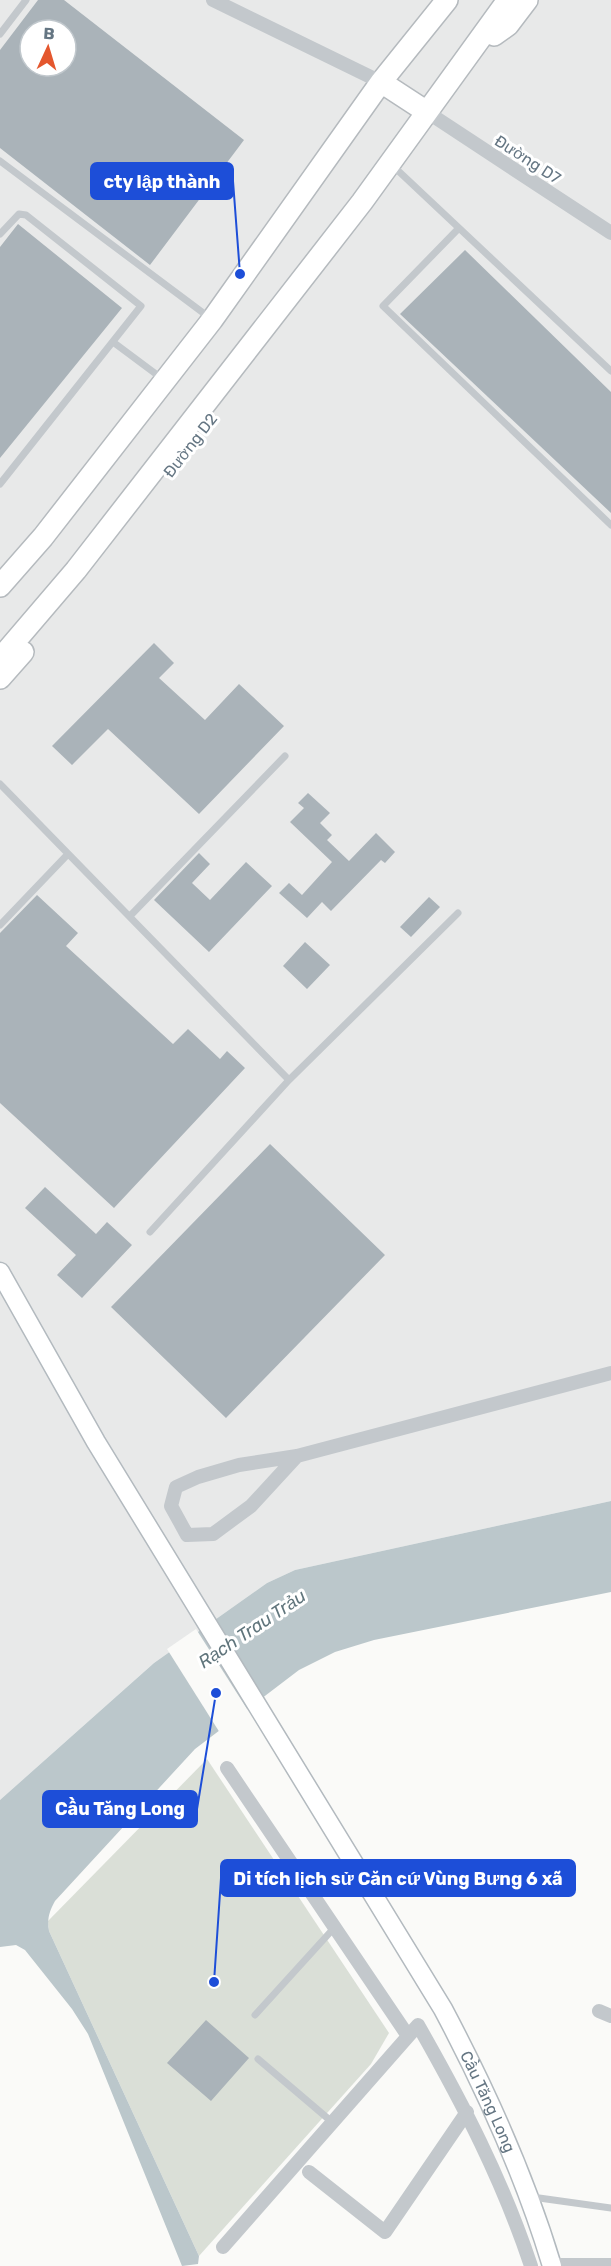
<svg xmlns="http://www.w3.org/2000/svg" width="611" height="2266" font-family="Rubik,sans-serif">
<rect width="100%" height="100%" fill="#fafaf8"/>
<path fill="#e8e9e9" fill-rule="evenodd" d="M 0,0 L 611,0 L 611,1501 L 295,1570 L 267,1583 L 154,1663 L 0,1800 ZM 30,30 L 66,30 L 66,66 L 30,66 Z"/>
<path fill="#dadfd7" d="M 207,1759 L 389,2033 L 371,2064 L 199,2256 L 49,1931 L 48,1921 Z"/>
<path fill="#bbc7cb" d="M 611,1501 L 611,1592 L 374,1640 L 335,1652 L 299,1670 L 195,1749 L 55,1901 C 49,1912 47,1919 49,1931 L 199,2256 L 198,2264 L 182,2266 L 88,2034 L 72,2009 L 25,1950 L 16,1945 L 0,1947 L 0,1800 L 154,1663 L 267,1583 L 295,1570 Z"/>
<path fill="#fafaf8" d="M 196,1629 L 249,1712 L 220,1733 L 167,1649 Z"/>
<path fill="#aab3b9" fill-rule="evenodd" d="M 38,0 L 64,0 L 244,140 L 150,265 L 0,148 L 0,50 ZM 30,30 L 66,30 L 66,66 L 30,66 Z
M 18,224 L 122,308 L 0,458 L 0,247 Z
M 465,250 L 611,392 L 611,513 L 400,314 Z
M 154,643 L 174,663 L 159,678 L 205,720 L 239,684 L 284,726 L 199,814 L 108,729 L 72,765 L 52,746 Z
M 308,793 L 330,813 L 320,823 L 332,835 L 327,840 L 349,861 L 376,833 L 395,852 L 385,863 L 381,860 L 331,911 L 322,902 L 307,918 L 279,893 L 289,883 L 302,895 L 332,862 L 290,822 L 304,808 L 298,803 Z
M 199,853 L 210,864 L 192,883 L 210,900 L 246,862 L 272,886 L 209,952 L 154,900 Z
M 37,895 L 78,933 L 66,946 L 173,1044 L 188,1029 L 220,1059 L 227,1051 L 245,1068 L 114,1208 L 0,1103 L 0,933 Z
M 429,897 L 440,907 L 411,937 L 400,927 Z
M 305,942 L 330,965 L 307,989 L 283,966 Z
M 270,1144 L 385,1255 L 226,1418 L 111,1307 Z
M 45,1187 L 96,1234 L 107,1222 L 132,1245 L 82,1298 L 57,1275 L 76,1255 L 25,1208 Z
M 206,2020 L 249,2058 L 211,2101 L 167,2063 Z"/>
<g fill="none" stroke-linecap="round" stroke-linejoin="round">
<defs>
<g id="secondary">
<path id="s1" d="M 0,1272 L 96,1442 L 443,2009 C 487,2092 525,2176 552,2266"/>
</g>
<path id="primary" d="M 494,35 L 508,25 L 527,0
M 381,82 L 427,112
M 0,586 L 43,537 L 212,320 L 381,82 L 447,0
M 0,659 L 76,570 L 362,202 L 508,0
M 0,678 L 23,652"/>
</defs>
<use href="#secondary" stroke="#b3babf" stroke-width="21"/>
<use href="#primary" stroke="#b5babe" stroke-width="24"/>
<path stroke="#c3c8cc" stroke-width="7" d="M 0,34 L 26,0
M 0,161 L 210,318
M 392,165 L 611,371
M 459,228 L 383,306 L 611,525
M 0,234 L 19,214 L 26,215 L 141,306 L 0,484
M 113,342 L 164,380
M 0,784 L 289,1080 L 150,1232
M 130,916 L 285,756
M 0,925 L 68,854
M 289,1080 L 458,913
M 255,2015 L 334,1928
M 258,2059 L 332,2122
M 532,2197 L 611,2208"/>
<path stroke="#c3c8cc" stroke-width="14" d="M 213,0 L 381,82
M 427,112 L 611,233
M 297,1456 L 251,1506 L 213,1534 L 187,1535 L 171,1506 L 176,1487 L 198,1477 L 239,1465 L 297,1456 L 611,1373
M 227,1768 L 408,2036
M 599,2011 L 611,2016
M 309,2172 L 385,2232 L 467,2112
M 223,2247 L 418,2025 C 463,2104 502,2179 531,2266
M 552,2265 L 611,2265"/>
<use href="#secondary" stroke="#fff" stroke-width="18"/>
<use href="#primary" stroke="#fff" stroke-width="21"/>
</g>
<g text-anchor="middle" stroke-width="6" stroke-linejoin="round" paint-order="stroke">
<g font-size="16" fill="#657683" stroke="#fff">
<text transform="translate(528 159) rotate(33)" y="6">Đường D7</text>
<text transform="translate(190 445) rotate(-52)" y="6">Đường D2</text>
<text dy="6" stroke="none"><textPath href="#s1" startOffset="963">Cầu Tăng Long</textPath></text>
</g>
<g font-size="18" font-style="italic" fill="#60757c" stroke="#fff">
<text transform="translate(252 1629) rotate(-34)" y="6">Rạch Trau Trảu</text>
</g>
</g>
<path fill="none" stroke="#1d4ed8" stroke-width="2" d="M240 274L233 181M216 1693L197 1809M214 1982L221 1878"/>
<g fill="#1d4ed8" stroke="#fff" stroke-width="2">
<circle cx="240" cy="274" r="6"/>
<circle cx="216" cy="1693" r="6"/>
<circle cx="214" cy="1982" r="6"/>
</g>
<g fill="#1d4ed8" stroke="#1d4ed8" stroke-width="2">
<rect x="91" y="163" width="142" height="36" rx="6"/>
<rect x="43" y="1791" width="154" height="36" rx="6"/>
<rect x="221" y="1860" width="354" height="36" rx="6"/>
</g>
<g font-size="18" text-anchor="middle" font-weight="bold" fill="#fff">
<text x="162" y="188">cty lập thành</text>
<text x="120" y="1815">Cầu Tăng Long</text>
<text x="398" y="1885">Di tích lịch sử Căn cứ Vùng Bưng 6 xã</text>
</g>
<g transform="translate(48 48) rotate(4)"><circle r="28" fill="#ffffff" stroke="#c1c8cd" stroke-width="1.5"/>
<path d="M0-4.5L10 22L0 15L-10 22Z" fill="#e4572e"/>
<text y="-9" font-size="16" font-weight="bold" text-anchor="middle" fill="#657683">B</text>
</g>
</svg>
